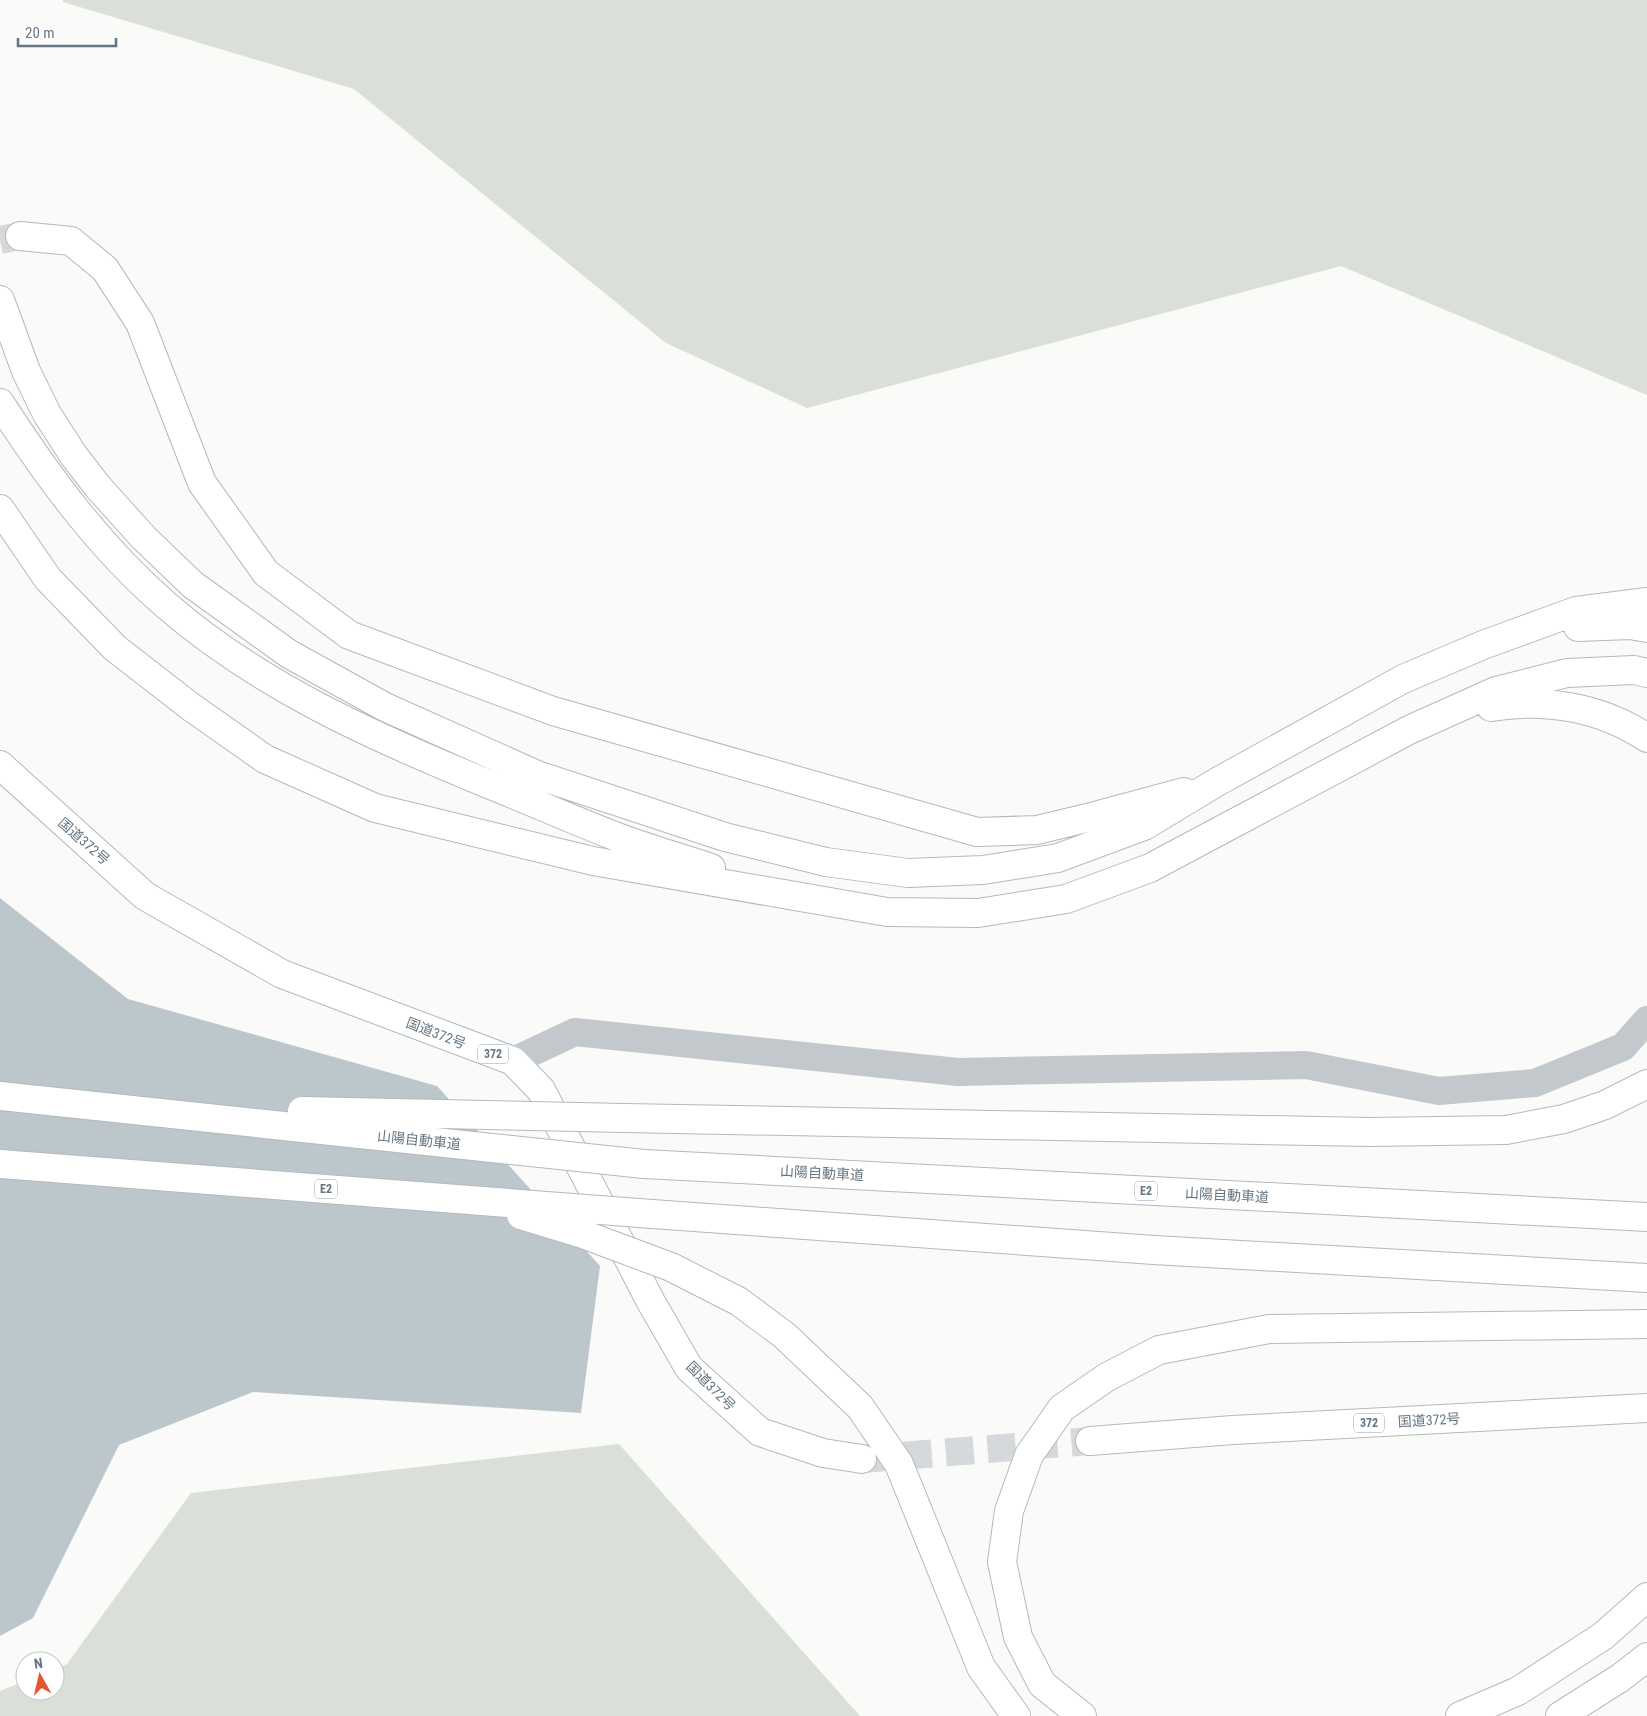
<svg xmlns="http://www.w3.org/2000/svg" width="1647" height="1716" font-family="'Roboto Condensed','Noto Sans JP',sans-serif">
<rect width="100%" height="100%" fill="#fafaf8"/>
<path fill="#dadfd7" d="M 63,0 L 1647,0 L 1647,395 L 1341,266 L 807,408 L 666,343 L 354,89 L 63,2 Z
M 619,1444 L 860,1716 L 0,1716 L 0,1691 L 25,1681 L 25,1691 L 55,1691 L 55,1669 L 67,1664 L 191,1493 Z"/>
<path fill="#bbc7cb" d="M 0,898 L 128,999 L 437,1086 L 600,1266 L 581,1413 L 253,1392 L 119,1445 L 33,1618 L 0,1636 Z"/>
<g fill="none" stroke-linecap="round" stroke-linejoin="round">
<path stroke="#d5d9db" stroke-width="28" stroke-dasharray="28 14" stroke-linecap="butt" d="M 0,240 L 20,236
M 862,1459 L 1090,1441"/>
<defs>
<path id="highway" d="M 20,236 L 71,241 L 105,269 L 140,323 L 202,483 L 266,573 L 349,635 L 553,711 L 977,832 L 1037,830 L 1095,816 L 1184,792
M 0,300 L 26,371 L 47,414 L 74,456 L 98,487 L 144,538 L 193,585 L 289,654 L 385,707 L 537,775 L 725,837 L 826,862 L 908,873 L 983,870 L 1058,858 L 1144,826 L 1217,782 L 1403,679 L 1483,645 L 1576,611 L 1647,602
M 0,403 C 48,477 99,547 166,605 C 259,686 374,737 486,783 C 531,801 575,821 620,838 C 650,849 681,858 711,868
M 0,509 L 48,579 L 115,648 L 191,707 L 265,759 L 375,808 L 593,861 L 887,912 L 978,913 L 1066,899 L 1150,868 L 1409,730 L 1496,691 L 1567,673 L 1634,670 L 1647,673
M 1578,627 L 1630,625 L 1647,628
M 1491,707 C 1544,698 1601,707 1647,738
M 0,765 L 145,896 L 282,974 L 513,1061 L 541,1090 L 651,1302 L 689,1368 L 760,1432 L 823,1453 L 862,1459
M 624,1118 L 1370,1132 L 1506,1130 L 1564,1119 L 1605,1105 L 1647,1084
M 644,1164 L 1647,1217
M 652,1214 L 1154,1250 L 1647,1278
M 671,1267 L 738,1301 L 784,1335 L 860,1407 L 899,1464 L 981,1667 L 1016,1716
M 1090,1441 L 1233,1430 L 1647,1408
M 1082,1716 L 1042,1684 L 1018,1637 L 1002,1562 L 1009,1511 L 1029,1455 L 1062,1408 L 1107,1377 L 1159,1350 L 1269,1329 L 1647,1324
M 1460,1716 L 1518,1691 L 1603,1636 L 1647,1597
M 1560,1716 L 1620,1678 L 1647,1657"/>
</defs>
<use href="#highway" stroke="#b4b9bd" stroke-width="30"/>
<path stroke="#c3c8cc" stroke-width="28" d="M 513,1061 L 575,1032 L 958,1072 L 1306,1065 L 1439,1091 L 1535,1083 L 1623,1047 L 1647,1020"/>
<use href="#highway" stroke="#fff" stroke-width="28"/>
<defs>
<path id="highway-bridge" d="M 0,1096 L 644,1164
M 302,1111 L 624,1118
M 0,1164 L 652,1214
M 521,1215 L 580,1233 L 671,1267"/>
</defs>
<use href="#highway-bridge" stroke="#b4b9bd" stroke-width="30" stroke-linecap="butt"/>
<use href="#highway-bridge" stroke="#fff" stroke-width="28"/>
</g>
<g text-anchor="middle" stroke-width="5" stroke-linejoin="round" paint-order="stroke">
<g fill="#fff" stroke="#939fa8" stroke-width="1">
<rect x="478" y="1044.5" width="30" height="19" rx="4"/>
<rect x="315" y="1179.5" width="22" height="19" rx="4"/>
<rect x="1135" y="1181.5" width="22" height="19" rx="4"/>
<rect x="1354" y="1413.5" width="30" height="19" rx="4"/>
</g>
<g font-size="12" font-weight="bold" fill="#657683">
<text x="493" y="1058">372</text>
<text x="326" y="1193">E2</text>
<text x="1146" y="1195">E2</text>
<text x="1369" y="1427">372</text>
</g>
<g font-size="14" fill="#657683" stroke="#fff">
<text transform="translate(84 841) rotate(41)" y="5">国道372号</text>
<text transform="translate(436 1033) rotate(21)" y="5">国道372号</text>
<text transform="translate(419 1140) rotate(6)" y="5">山陽自動車道</text>
<text transform="translate(822 1173) rotate(3)" y="5">山陽自動車道</text>
<text transform="translate(1227 1195) rotate(3)" y="5">山陽自動車道</text>
<text transform="translate(711 1386) rotate(45)" y="5">国道372号</text>
<text transform="translate(1429 1420) rotate(-3)" y="5">国道372号</text>
</g>
</g>
<g transform="translate(40 1676) rotate(352)"><circle r="24" fill="#ffffff" stroke="#c1c8cd"/>
<path d="M0-4L9 19L0 12L-9 19Z" fill="#e4572e"/>
<text y="-8" font-size="14" font-weight="bold" text-anchor="middle" fill="#657683">N</text>
</g>
<path d="M18 38v8h98v-8" fill="none" stroke="#657683" stroke-width="2.5"/>
<text x="25" y="38" font-size="15" fill="#657683" stroke="#ffffff" stroke-width="4" paint-order="stroke">20 m</text>
</svg>
